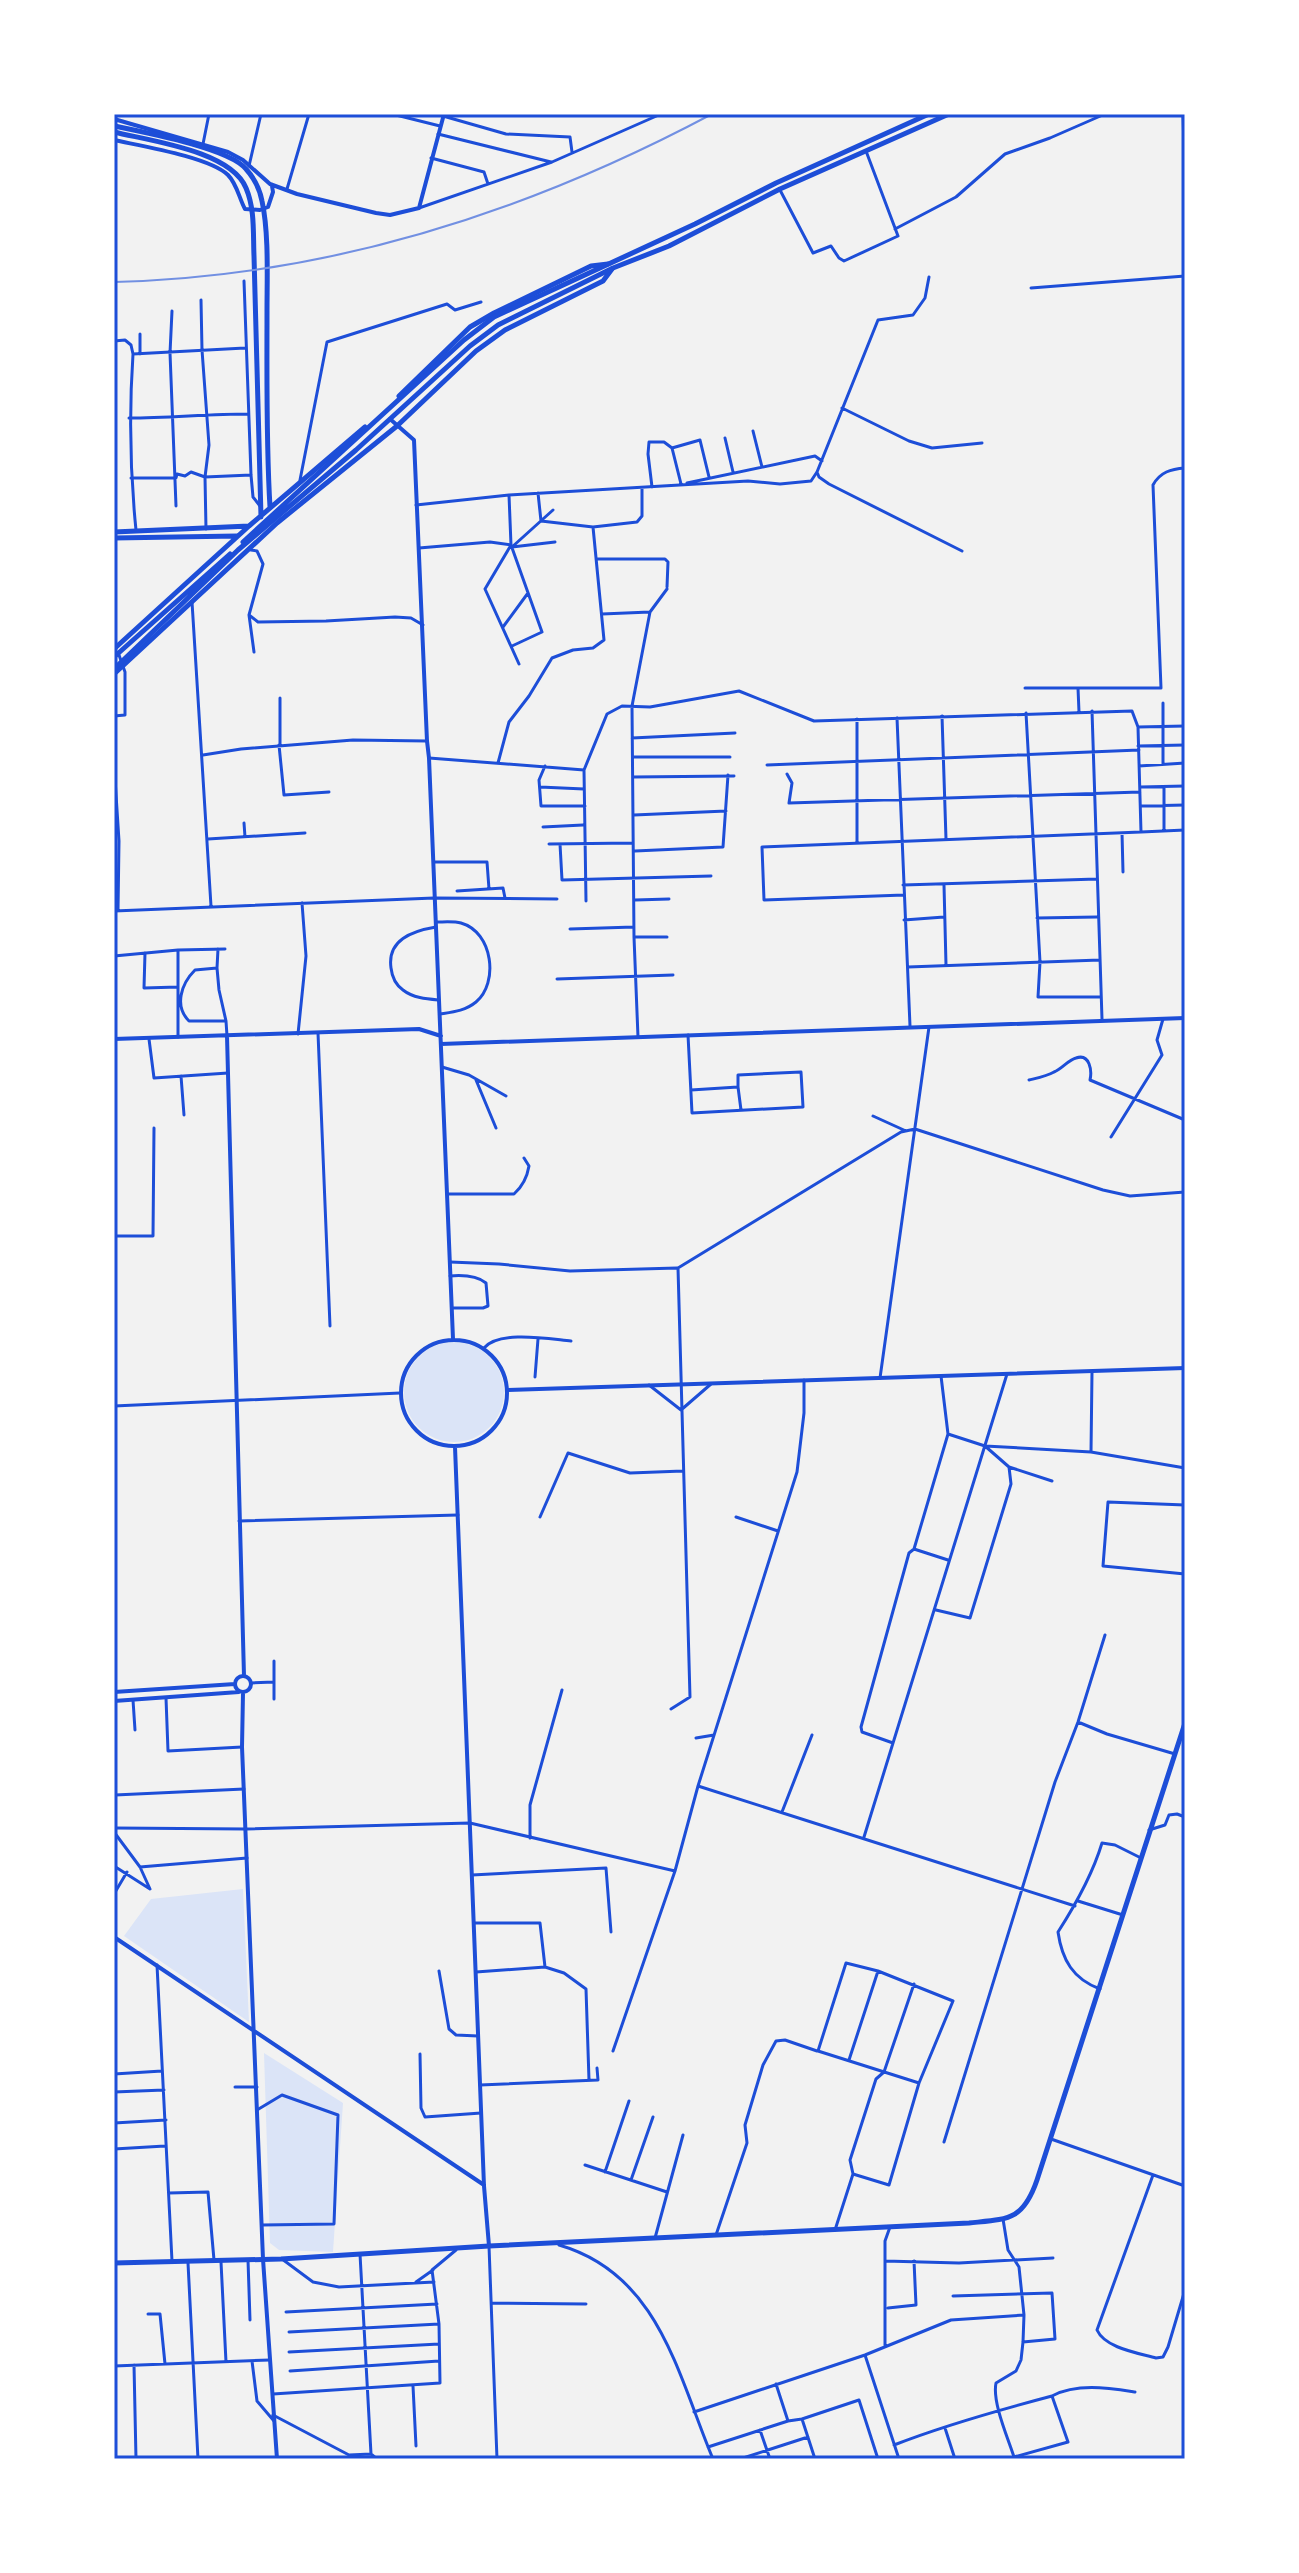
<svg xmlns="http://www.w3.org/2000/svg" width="1299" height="2573" font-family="Karla,sans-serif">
<rect width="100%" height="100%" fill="#f2f2f2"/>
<path fill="#dbe4f7" d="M404 1392a50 50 0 1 1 100 0a50 50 0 1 1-100 0Z
M 243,1889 L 249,2022 L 124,1936 L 151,1899 Z
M 264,2053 L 343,2103 L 333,2252 L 279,2250 L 270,2243 Z"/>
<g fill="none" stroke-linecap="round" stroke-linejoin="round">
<path stroke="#1d4ed8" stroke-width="3" d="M 392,114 L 440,126
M 443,116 L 506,134 L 570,137 L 572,152
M 438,134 L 551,162
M 203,144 L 209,114
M 431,158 L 484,172 L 488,184
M 249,166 L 261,114
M 287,189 L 309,114
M 780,190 L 813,253 L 831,246 L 839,258 L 844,261 L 898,236 L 866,151
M 419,208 L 552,162 L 661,114
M 895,229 L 956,197 L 1005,154 L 1050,138 L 1105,114
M 244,281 L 251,475 L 253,497 L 260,506
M 1031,288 L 1185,276
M 201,300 L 202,350 L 209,445 L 205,477 L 206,529
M 172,311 L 170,353 L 176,506
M 140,334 L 140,354
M 114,341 L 125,340 L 131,345 L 133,354 C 129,413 130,471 136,530
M 133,354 L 245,348
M 842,408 L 909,441 L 932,448 L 982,443
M 129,418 C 169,418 208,414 248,414
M 753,431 L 762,467
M 725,438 L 733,472
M 817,472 L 819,477 L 829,484 L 962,551
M 131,478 L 176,478 L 177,474 L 185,476 L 191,472 L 205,477 L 251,475
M 300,480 L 327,342 L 447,304 L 455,310 L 481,302
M 687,483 L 815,456 L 822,461
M 681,484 L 672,448 L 700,440 L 709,477
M 652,487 L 648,454 L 649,442 L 664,442 L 672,448
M 538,493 L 541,521 L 593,527
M 509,495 L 511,545 L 542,632 L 512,646
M 416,505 L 509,495 L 748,481 L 780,484 L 811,481 L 817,472 L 878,320 L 913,315 L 925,298 L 929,277
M 553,510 L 512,547 L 555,542
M 419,548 L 490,542 L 511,545 L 485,589 L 519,664
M 251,550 L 257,551 L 263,564 L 249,615 L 258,622 L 326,621 L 395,617 L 411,618 L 423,625
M 596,559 L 665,559 L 668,562 L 667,587
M 192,602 L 211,906
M 602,614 L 650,612
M 249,615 L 254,652
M 503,627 L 528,593
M 1025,688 L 1161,688 L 1153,485 C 1160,472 1171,469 1185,468
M 1078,688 L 1079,712
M 280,698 L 280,745
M 1092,711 L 1102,1019
M 1026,713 L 1040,962 L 1038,997 L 1101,997
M 114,716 L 125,715 L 125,672 L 119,655
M 942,716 L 946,839
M 897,718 L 910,1026
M 1185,726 L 1138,727 L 1141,832 L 1185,830
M 632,738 L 735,733
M 279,745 L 284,795 L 329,792
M 1138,746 L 1185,745
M 203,755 L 241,749 L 353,740 L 427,741
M 633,757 L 730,757
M 429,758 L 584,770
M 114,763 L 119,841 L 118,910
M 498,763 L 509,722 L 529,696 L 552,658 L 573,650 L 593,648 L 604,640 L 593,527 L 637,522 L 642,516 L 642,489
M 1163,764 L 1163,703
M 767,765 L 1139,750
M 545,766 L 539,780 L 541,806 L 585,806
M 1139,766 L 1185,763
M 787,774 L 792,783 L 789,803 L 1140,792
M 633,777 L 734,776
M 540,787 L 584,789
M 1140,787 L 1185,786
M 1141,806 L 1185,805
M 634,815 L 726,811
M 244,823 L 245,837
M 543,827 L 583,825
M 1164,831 L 1164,787
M 1122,833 L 1123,872
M 208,839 L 305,833
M 857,842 L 857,719
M 549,844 L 633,843
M 560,844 L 562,880 L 711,876
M 635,851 L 723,847 L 728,775
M 434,862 L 487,862 L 489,889
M 903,885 L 1097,879
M 944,885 L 946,965
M 457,891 L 503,888 L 505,898
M 904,895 L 764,900 L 762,847 L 1141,832
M 635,900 L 669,899
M 586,901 L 584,770 L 607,714 L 622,706 L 650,707 L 739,691 L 814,721 L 1132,711 L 1138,727
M 114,911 L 434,898 L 557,899
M 1037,918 L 1097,917
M 904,920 L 944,917
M 436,922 C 444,922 454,921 461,923 C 493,932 499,983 476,1002 C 465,1011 453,1012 440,1014
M 436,927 C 412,931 387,940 391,968 C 392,977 396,985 403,990 C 413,998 427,999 439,1000
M 570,929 L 634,927
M 634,937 L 667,937
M 218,949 L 217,968 L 195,970 C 181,984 174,1006 189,1021 L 226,1021 L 227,1036
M 145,953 L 144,988 L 178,987
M 114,956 L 178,950 L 225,949
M 908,967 L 1100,960
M 217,968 L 219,990 L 226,1021
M 557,979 L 673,975
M 114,1017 L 115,1039
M 318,1033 L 330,1326
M 298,1034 L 306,956 L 302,903
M 688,1035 L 692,1113 L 803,1107 L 801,1072 L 738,1075 L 738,1087 L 691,1090
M 178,1037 L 178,950
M 638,1037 L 634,937 L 632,706 L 650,612 L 667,589
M 149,1039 L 154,1078 L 228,1073
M 442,1067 L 469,1075 L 506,1096
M 181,1076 L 184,1115
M 476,1080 L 496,1128
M 1029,1080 C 1037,1078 1047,1076 1054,1072 C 1062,1069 1068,1060 1076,1058 C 1090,1053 1092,1071 1090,1080 L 1185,1120
M 738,1087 L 741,1110
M 873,1116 L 906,1131
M 1111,1137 L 1162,1055 L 1157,1040 L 1163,1019
M 447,1194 L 514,1194 C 523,1186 527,1178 529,1166 L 524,1158
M 114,1236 L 153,1236 L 154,1128
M 450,1262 L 499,1264 L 570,1271 L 677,1268
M 450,1276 C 462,1275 476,1275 486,1283 L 488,1306 L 483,1308 L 452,1308
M 484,1348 C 499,1330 549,1339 571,1341
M 941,1376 L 948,1434 L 985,1446 L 1091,1452 L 1185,1468
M 535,1377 L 538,1339
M 880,1378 L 929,1027
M 649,1385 L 681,1410 L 711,1384
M 114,1406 L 400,1393
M 1091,1452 L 1092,1372
M 1009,1467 L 1052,1481
M 1185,1505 L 1108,1502 L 1103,1566 L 1185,1574
M 540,1517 L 568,1453 L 630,1473 L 683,1471
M 736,1517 L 778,1531
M 239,1521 L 458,1515
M 914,1549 L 948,1560
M 936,1610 L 970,1618 L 1011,1484 L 1009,1467 L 985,1446
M 251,1683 L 274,1682
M 166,1698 L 168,1751 L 242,1747
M 274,1699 L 274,1661
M 133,1700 L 135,1730
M 671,1709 L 690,1697 L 678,1268 L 901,1132 L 915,1129 L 1103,1190 L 1130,1196 L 1185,1192
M 1078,1722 L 1107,1734 L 1175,1754
M 696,1738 L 714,1735
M 893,1743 L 862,1732 L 861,1727 L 909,1553 L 914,1549 L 948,1434
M 114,1779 L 115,1795 L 244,1789
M 698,1786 L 1075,1906
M 782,1812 L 812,1735
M 114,1828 L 246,1829 L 470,1823 L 675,1871
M 1149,1830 L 1165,1825 L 1169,1815 L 1177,1814 L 1185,1817
M 114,1832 L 140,1867 L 150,1889 L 114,1866
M 864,1837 L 1007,1374
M 530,1838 L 530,1805 L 562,1690
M 140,1867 L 247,1858
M 472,1875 L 606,1868 L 611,1932
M 114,1894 L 127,1872
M 1078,1901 L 1123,1915
M 474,1923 L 540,1923 L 545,1967 L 476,1972
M 157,1965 L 172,2261
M 545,1967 L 564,1973 L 586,1989 L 589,2080
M 439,1971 L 449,2029 L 456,2035 L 478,2036
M 1100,1989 C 1073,1979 1062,1960 1058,1932 C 1076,1904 1092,1876 1102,1843 L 1115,1845 L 1139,1857
M 613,2051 L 675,1871 L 698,1786 L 797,1472 L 804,1413 L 804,1380
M 420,2054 L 421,2108 L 425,2117 L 481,2113
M 849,2060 L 878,1971
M 114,2074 L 162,2071
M 480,2085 L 598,2080 L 597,2068
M 235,2087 L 257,2087
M 114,2092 L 164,2090
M 257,2110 L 282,2095 L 338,2115 L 334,2224 L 262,2225
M 114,2123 L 166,2120
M 1051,2139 L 1185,2186
M 944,2142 L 1055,1782 L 1078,1722 L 1105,1635
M 114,2149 L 165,2146
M 585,2165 L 667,2192
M 605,2172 L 629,2101
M 853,2174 L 850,2160 L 876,2079 L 884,2072 L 914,1984
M 1153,2175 L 1097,2330 C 1105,2348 1138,2353 1156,2358 L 1163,2357 L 1168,2347 L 1185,2290
M 631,2180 L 653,2117
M 169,2193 L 208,2192 L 214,2260
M 835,2230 L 853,2174 L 889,2185 L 919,2083 L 953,2001 L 878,1971 L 846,1963 L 818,2051 L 919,2083
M 716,2235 L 747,2143 L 745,2125 L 763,2065 L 776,2041 L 785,2040 L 817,2051
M 655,2238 L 683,2135
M 559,2245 C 659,2274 677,2373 713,2459
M 489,2246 L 497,2459
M 114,2250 L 115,2263
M 360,2254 L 371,2454
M 282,2259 L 313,2282 L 339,2287 L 434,2282
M 248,2260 L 250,2320
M 885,2261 L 959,2263 L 1053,2258
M 221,2262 L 226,2362
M 188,2263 L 198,2459
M 416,2282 L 433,2270
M 953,2296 L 1052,2293 L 1055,2339 L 1023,2342
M 492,2303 L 586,2304
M 888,2308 L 916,2305 L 914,2261
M 286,2312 L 437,2304
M 148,2314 L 160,2314 L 165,2364
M 289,2332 L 439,2324
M 885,2346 L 885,2241 L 890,2227
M 289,2352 L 439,2344
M 865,2355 L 899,2459
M 252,2361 L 257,2401 L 274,2421
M 134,2365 L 136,2459
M 114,2366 L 270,2360
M 290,2371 L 439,2361
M 413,2386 L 416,2446
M 273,2394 L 440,2383 L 439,2324 L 432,2270 L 456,2250
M 1052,2396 C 1077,2383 1108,2388 1135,2392
M 694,2412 L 865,2355 L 951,2320 L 1024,2315
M 273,2415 L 349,2455 L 371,2454 L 377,2459
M 788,2421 L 802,2419
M 945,2428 L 955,2459
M 760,2430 L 770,2459
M 894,2445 C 945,2425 999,2410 1052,2396 L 1068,2442 L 1014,2457 C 1008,2438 992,2402 996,2383 L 1016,2371 L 1021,2360 L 1023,2342 L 1024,2315 L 1019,2267 L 1008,2250 L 1003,2219
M 708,2447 L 788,2421 L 776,2384
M 740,2459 L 808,2437
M 815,2459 L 802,2419 L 859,2400 L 878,2459"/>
<path stroke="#1d4ed8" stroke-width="4" d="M 114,119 L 228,152 L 243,160 L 270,184 L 297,194 L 376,213 L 390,215 L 419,208 L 444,114
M 114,140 C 141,146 209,157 228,175 C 237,184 239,198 245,209 L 260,210 L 268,207 L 273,192 L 272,186
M 390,419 L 414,440 L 427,741 L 429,758 L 453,1339
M 227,1036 L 244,1676
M 114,1039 L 419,1029 L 441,1036
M 441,1044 L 1185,1018
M401 1393a53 53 0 1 1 106 0a53 53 0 1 1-106 0Z
M 508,1390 L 1185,1368
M 455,1447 L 484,2186 L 489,2246
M235 1684a8 8 0 1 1 16 0a8 8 0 1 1-16 0Z
M 114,1692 L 235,1684
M 243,1693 L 242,1747 L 263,2259 L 277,2459
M 114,1701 L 239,1692
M 114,1937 L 484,2185"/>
<path stroke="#1d4ed8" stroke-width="5" d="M 1184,114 L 1185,149
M 114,126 C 143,132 229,148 246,169 C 254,178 260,190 262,201 C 269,233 267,278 267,311 C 267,376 266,442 270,507
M 114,132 C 151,141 231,151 246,188 C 255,209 253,233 254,256 L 261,517
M 399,396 L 470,327 L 494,313 L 591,266 L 608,264
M 114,532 L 249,526
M 114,538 L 237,536
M 114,649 L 249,526 L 365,427
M 114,674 L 277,523 L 397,426 L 476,351 L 505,330 L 603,281 L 612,269
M 114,2263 L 281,2259 L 489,2246 L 969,2223 C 1008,2219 1023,2221 1037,2180 L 1185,1723"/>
<path stroke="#1d4ed8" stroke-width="5" d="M 243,542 L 464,340 L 494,317 L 695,224 L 776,183 L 929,114
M 114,657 L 230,554
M 114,669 L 238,550 L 356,450 L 470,346 L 498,325 L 613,268 L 669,246 L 780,189 L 949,114"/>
<path stroke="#7290e2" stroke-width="2" d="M 114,282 C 325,277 526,213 712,114"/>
</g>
<rect width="1299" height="2573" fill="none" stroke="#ffffff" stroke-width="232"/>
<rect x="116" y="116" width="1067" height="2341" fill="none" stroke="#1d4ed8" stroke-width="3"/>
</svg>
